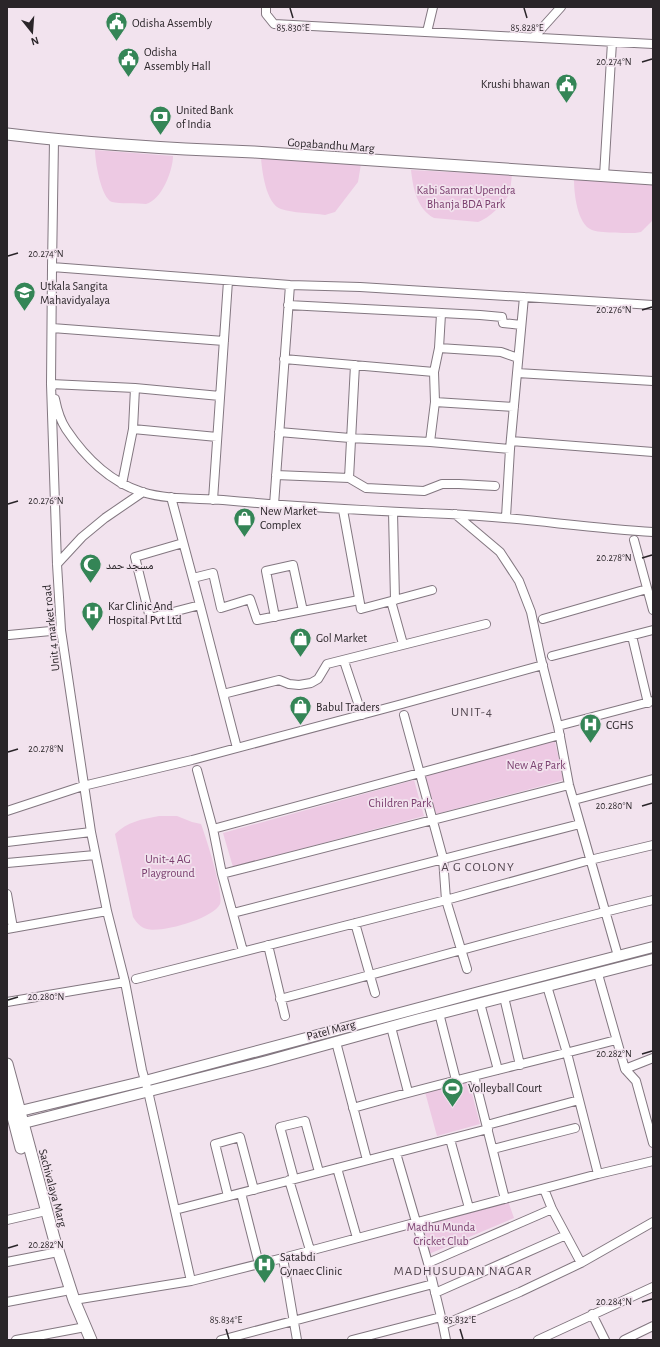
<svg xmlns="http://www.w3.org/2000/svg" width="660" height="1347" font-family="'Alegreya Sans','Noto Naskh Arabic',sans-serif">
<rect width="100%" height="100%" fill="#f2e3ee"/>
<path fill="#edc9e3" d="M 95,150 L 173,156 C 173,170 162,200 146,204 C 138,203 119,204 112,202 C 101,198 95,161 95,150 Z
M 261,158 L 361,164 L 358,182 L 335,212 L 325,215 C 312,213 292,213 281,209 C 266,204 262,171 261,158 Z
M 411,170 L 512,175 C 511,181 511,188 509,194 C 505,203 488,219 478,222 L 434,218 C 417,209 413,188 411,170 Z
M 574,179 L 653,184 L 653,220 L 641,232 L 635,233 C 626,233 599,233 592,230 C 577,224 574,193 574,179 Z
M 554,738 L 564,780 L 436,814 L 424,774 Z
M 414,780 L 424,816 L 233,867 L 223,833 Z
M 159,816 L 177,816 L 192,822 L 201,824 C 206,837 224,894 220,904 C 213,919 161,933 147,929 C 140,927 137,923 133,917 L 115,834 C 127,822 142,819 159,816 Z
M 469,1082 L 480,1124 L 437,1136 L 425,1092 Z
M 508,1201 L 514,1218 L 429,1254 L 421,1225 Z"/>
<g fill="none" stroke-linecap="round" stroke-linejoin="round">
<defs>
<path id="minor" d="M 266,7 L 266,14 L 274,24 L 653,44
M 427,32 L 433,7
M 534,37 L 561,7
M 54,140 L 52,267 L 290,285 L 360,287 L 653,305
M 604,176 L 612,42
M 52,267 L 51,384 L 57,564 L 61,630 L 91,832 L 107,911 L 125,982 L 142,1070 L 148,1091 L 191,1281
M 288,305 L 480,315 L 502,317 L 503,323 L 521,325
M 52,328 L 224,341
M 439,348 L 501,352 L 518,358
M 284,359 L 434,372
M 517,373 L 653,381
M 52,387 L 51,384 L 135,388 L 220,396
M 55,399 C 57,409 60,420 66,429 C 84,456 110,482 142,492 C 168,500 196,498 223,500 C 298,507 374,511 449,514 C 518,517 585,528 653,532
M 435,402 L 514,407
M 133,429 L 135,388
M 279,432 L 350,438 L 430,442 L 510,449
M 511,441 L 653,452
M 430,442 L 435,402 L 434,372 L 439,348 L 441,314
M 276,475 L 349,478 L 366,488 L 424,491 L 442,484 L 459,484 L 495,486
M 349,478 L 355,365
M 122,484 L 133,429 L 217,437
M 171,497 L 200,605 L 237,748
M 213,500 L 228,281
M 274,505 L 290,285
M 343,510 L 361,609 L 391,601 L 403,644
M 393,512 L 395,600
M 455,514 L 500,552 L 519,581 L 531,612 L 541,659 L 558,726 L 569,785 L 618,956
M 506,517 L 510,449 L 524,297
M 634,540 L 653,610
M 183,543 L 135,557 L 150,618 L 200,605
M 57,564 L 82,537 L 105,518 L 143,492
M 193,578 L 213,573 L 221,608 L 250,599 L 257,620 L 359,600
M 391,601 L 432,590
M 275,617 L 266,571 L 293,565 L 303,611
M 543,619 L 647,589
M 9,635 L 61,630
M 632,636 L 648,703
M 552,656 L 653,630
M 344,661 L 362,715
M 223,694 L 279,680 L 289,684 L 299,685 L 311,683 L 318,679 L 327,664 L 486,624
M 404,715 L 443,858 L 446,900 L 467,969
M 558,726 L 653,701
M 197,770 L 213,829 L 222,874 L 243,951
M 574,800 L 653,779
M 7,811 L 83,786 L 192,760 L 402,704 L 543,665
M 213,829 L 560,735
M 7,842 L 91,832
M 7,863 L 95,855
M 222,874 L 569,785
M 7,894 L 13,928
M 233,913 L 580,824
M 355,923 L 375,993
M 7,929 L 107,911
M 268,945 L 285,1016
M 598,974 L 625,1069 L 636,1081 L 653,1143
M 136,979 L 446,900 L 590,860 L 653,845
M 547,986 L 567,1053 L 598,1174
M 504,997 L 520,1065
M 280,999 C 404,967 528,930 653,900
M 7,1002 L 125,982
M 480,1003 L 498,1070
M 439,1013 L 456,1080
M 391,1027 L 408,1092
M 336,1042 L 367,1160
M 625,1069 L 653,1058
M 474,1076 L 505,1199
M 353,1108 C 440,1083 529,1063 616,1040
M 487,1125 L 579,1100
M 450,1139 L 469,1208
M 493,1149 L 575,1128
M 396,1153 L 428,1263 L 443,1325 L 520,1292 L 581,1263 L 653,1222
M 337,1168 L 357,1238
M 294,1179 L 280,1127 L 305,1121 L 319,1172
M 289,1180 L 310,1250
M 544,1189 L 552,1209 L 581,1263
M 241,1193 L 259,1264
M 228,1196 L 215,1144 L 240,1137 L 254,1190
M 175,1210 L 488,1129
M 7,1220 L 46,1211
M 283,1258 L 297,1340
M 7,1262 L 53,1253
M 428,1263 L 552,1209
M 435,1293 L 566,1235
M 74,1300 L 191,1281 L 283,1258 L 598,1174 L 653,1161
M 7,1302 L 65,1291
M 592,1314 L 605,1340
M 443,1325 L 446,1340
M 16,1340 L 80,1328
M 221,1340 L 433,1284
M 352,1340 L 441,1317
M 538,1340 L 653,1287
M 624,1340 L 653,1326"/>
<path id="tertiary" d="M 12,1113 L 145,1081 L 479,992 L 653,947
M 16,1125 L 267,1061 L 419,1019 L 653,959"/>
<path id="secondary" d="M 7,134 C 89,144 172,149 254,152 L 653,179
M 7,1064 L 54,1238 L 74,1300 L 91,1340
M 7,1094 L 21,1148"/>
</defs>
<use href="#minor" stroke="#837780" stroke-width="10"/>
<use href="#tertiary" stroke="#837780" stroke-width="12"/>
<use href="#secondary" stroke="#837780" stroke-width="13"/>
<use href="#minor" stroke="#fff" stroke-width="8"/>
<use href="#tertiary" stroke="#fff" stroke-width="10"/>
<use href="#secondary" stroke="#fff" stroke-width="11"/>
</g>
<path fill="none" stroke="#2a2529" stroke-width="1.5" d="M 290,8 L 293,18M 524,8 L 527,18M 642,62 L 652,59M 8,256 L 18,253M 642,310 L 652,307M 8,504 L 18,501M 642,558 L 652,555M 8,752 L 18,749M 642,806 L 652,803M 8,1000 L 18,997M 642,1054 L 652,1051M 8,1248 L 18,1245M 642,1302 L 652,1299M 226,1329 L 229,1339M 460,1329 L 463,1339"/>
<defs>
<symbol id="civic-pin" viewBox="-11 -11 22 30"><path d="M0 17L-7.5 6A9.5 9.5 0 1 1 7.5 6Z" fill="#348556" stroke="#f2e3ee"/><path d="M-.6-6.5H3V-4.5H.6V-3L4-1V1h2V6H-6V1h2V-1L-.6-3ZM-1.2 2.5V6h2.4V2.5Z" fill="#fff"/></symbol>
<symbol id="bank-pin" viewBox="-11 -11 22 30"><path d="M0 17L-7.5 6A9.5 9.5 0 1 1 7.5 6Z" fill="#348556" stroke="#f2e3ee"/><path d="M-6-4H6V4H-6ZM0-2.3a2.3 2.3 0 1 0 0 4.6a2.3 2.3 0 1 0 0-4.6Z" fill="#fff"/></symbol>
<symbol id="university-pin" viewBox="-11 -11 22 30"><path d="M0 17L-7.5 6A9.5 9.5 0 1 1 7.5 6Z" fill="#348556" stroke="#f2e3ee"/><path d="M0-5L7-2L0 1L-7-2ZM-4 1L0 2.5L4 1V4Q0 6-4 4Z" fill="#fff"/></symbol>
<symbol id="shop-pin" viewBox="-11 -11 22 30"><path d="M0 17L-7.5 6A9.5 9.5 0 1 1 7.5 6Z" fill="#348556" stroke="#f2e3ee"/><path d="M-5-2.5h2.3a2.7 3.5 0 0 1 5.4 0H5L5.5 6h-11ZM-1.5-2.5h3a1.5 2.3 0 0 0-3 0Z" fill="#fff"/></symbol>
<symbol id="mosque-pin" viewBox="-11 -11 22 30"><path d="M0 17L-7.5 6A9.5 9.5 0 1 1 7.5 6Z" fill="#348556" stroke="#f2e3ee"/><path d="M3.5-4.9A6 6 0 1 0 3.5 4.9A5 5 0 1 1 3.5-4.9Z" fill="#fff"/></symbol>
<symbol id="hospital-pin" viewBox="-11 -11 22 30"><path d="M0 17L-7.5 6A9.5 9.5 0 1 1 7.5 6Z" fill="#348556" stroke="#f2e3ee"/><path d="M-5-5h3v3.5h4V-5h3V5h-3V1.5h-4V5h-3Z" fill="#fff"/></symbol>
<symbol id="stadium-pin" viewBox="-11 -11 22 30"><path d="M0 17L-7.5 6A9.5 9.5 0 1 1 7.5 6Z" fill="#348556" stroke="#f2e3ee"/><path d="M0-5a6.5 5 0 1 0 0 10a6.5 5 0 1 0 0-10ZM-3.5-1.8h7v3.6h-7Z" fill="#fff"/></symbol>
</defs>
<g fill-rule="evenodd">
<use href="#civic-pin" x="104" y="10" width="25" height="34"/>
<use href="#civic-pin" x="116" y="46" width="25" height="34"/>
<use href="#civic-pin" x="554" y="72" width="25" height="34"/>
<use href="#bank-pin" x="148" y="104" width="25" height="34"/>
<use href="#university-pin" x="12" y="280" width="25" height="34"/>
<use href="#shop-pin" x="232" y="506" width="25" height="34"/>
<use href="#mosque-pin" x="78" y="552" width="25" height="34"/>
<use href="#hospital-pin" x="80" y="600" width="25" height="34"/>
<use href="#shop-pin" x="288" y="626" width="25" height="34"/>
<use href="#shop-pin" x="288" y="694" width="25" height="34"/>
<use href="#hospital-pin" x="578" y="712" width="25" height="34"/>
<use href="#stadium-pin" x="440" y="1076" width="25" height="34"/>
<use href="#hospital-pin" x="252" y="1252" width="25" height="34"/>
</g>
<g text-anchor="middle" stroke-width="3.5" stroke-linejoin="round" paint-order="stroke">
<g font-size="12" fill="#2a2529" stroke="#f2e3ee" text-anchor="start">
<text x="132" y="27">Odisha Assembly</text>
<text x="144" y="56">Odisha<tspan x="144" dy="14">Assembly Hall</tspan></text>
<text x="550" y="88" text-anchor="end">Krushi bhawan</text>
<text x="176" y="114">United Bank<tspan x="176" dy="14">of India</tspan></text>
<text x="40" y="290">Utkala Sangita<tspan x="40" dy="14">Mahavidyalaya</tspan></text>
<text x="260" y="515">New Market<tspan x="260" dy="14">Complex</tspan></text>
<text x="106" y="569">مسجد حمد</text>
<text x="108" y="610">Kar Clinic And<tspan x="108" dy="14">Hospital Pvt Ltd</tspan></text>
<text x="316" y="642">Gol Market</text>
<text x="316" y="711">Babul Traders</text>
<text x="606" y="729">CGHS</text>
<text x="468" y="1092">Volleyball Court</text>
<text x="280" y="1261">Satabdi<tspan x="280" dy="14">Gynaec Clinic</tspan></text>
</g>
<g font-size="12" fill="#2a2529" stroke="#f2e3ee">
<text transform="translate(331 145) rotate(4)" y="4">Gopabandhu Marg</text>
<text transform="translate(51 628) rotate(-96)" y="4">Unit 4 market road</text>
<text transform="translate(331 1030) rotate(-15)" y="4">Patel Marg</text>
<text transform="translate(53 1188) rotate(75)" y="4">Sachivalaya Marg</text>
</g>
<g font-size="12" fill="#7a3e6e" stroke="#f2e3ee">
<text x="466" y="194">Kabi Samrat Upendra<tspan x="466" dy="14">Bhanja BDA Park</tspan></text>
<text x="536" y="769">New Ag Park</text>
<text x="400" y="807">Children Park</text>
<text x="168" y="863">Unit-4 AG<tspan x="168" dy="14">Playground</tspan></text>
<text x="441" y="1231">Madhu Munda<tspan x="441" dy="14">Cricket Club</tspan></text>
</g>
<g font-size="13" letter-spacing="1" fill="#544851" stroke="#f2e3ee">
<text x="472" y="716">UNIT-4</text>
<text x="478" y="871">A G COLONY</text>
<text x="463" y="1275">MADHUSUDAN NAGAR</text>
</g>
</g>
<g font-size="10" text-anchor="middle" fill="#2a2529" stroke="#f2e3ee" stroke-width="3.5" stroke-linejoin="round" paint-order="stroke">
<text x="293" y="31">85.830°E</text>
<text x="527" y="31">85.828°E</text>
<text x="614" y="65">20.274°N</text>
<text x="46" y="257">20.274°N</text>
<text x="614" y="313">20.276°N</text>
<text x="46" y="504">20.276°N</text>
<text x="614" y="561">20.278°N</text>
<text x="46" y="752">20.278°N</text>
<text x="614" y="809">20.280°N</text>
<text x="46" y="1000">20.280°N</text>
<text x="614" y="1057">20.282°N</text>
<text x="46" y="1248">20.282°N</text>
<text x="614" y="1305">20.284°N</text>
<text x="226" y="1323">85.834°E</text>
<text x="460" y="1323">85.832°E</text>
</g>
<rect width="660" height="1347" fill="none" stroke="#2a2529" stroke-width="16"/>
<g transform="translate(32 32) rotate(163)" stroke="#f2e3ee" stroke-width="3" paint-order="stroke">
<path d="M0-3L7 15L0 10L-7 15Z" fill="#2a2529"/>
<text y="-6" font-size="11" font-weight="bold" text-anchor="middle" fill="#2a2529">N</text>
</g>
</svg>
